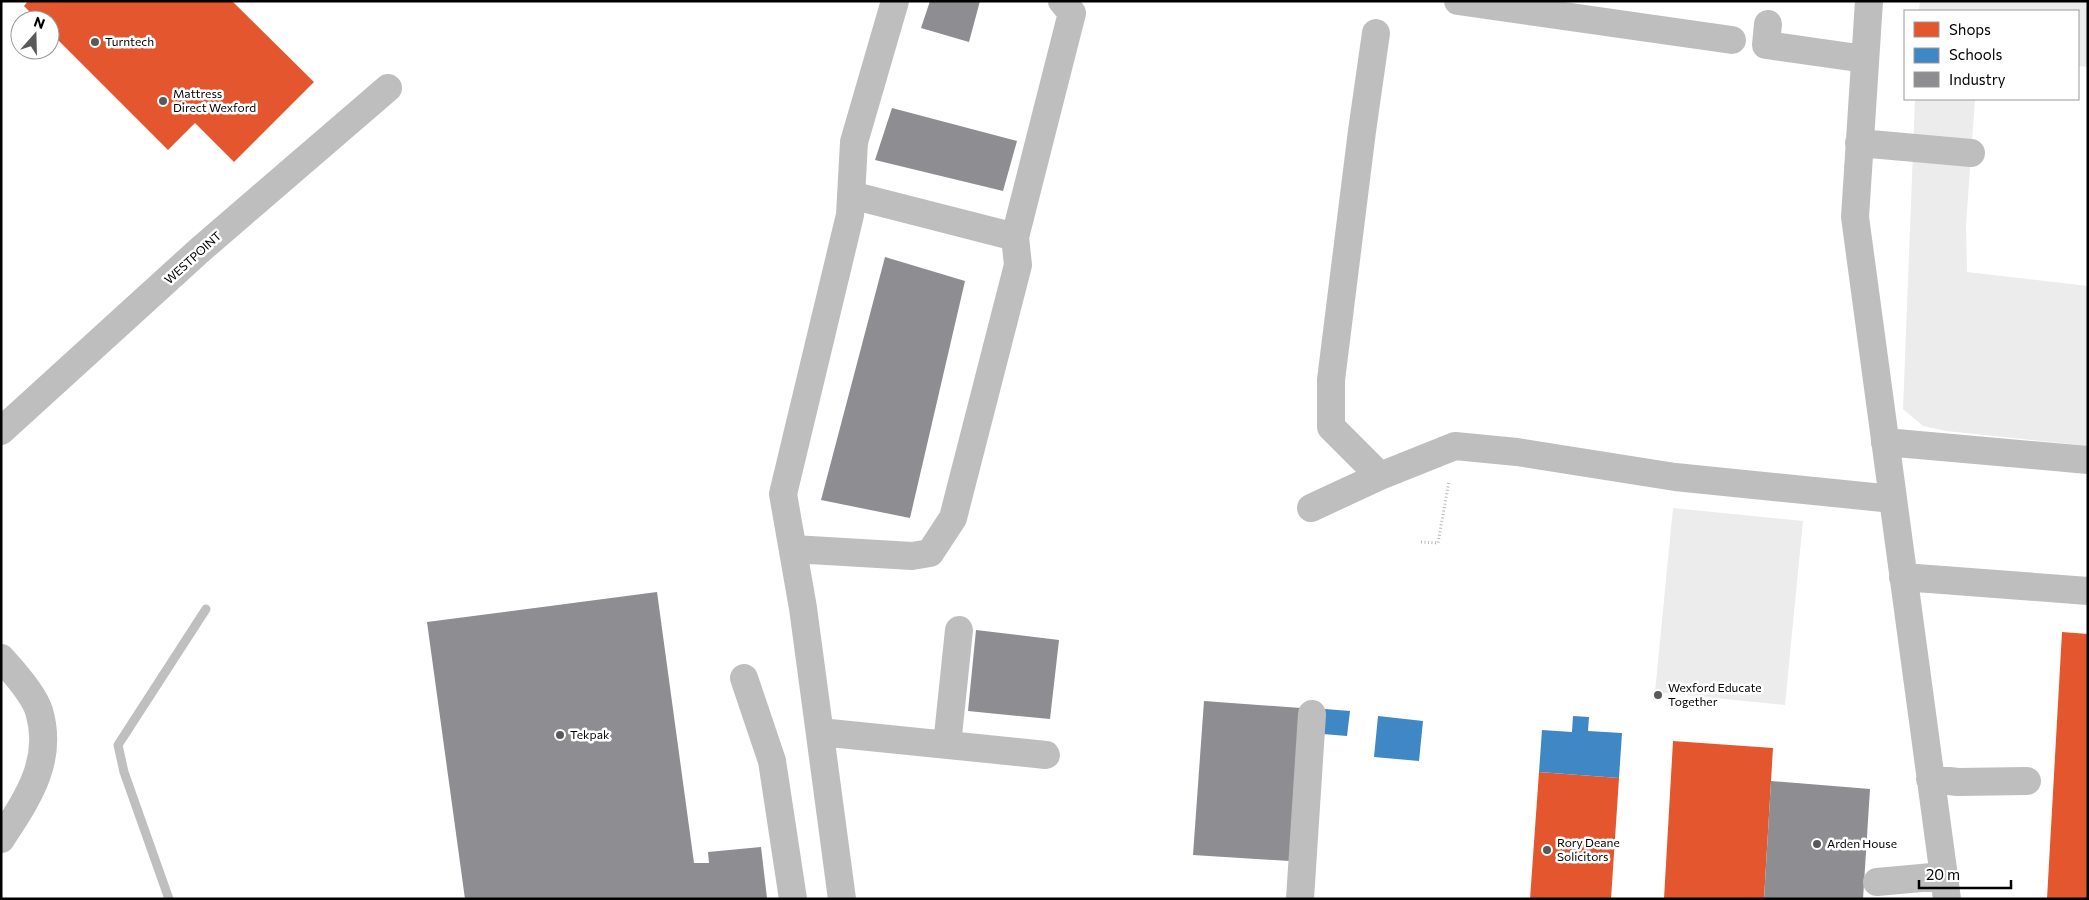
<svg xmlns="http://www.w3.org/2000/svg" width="2089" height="900" font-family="Commissioner,sans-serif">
<rect width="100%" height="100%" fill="#fff"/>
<path fill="#ececec" d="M 1920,1 L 2088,1 L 2088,67 L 2078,66 L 2078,11 L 1919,11 Z
M 1915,99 L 1975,99 L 1966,225 L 1967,272 L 2088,286 L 2088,446 L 1946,431 L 1923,426 L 1903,409 Z
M 1673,508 L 1803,521 L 1785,705 L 1655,692 Z"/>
<path fill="#e4572e" d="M 28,1 L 232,1 L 314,82 L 234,162 L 195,123 L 168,150 L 50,32 L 50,20 L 38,20 L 24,6 Z
M 2062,632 L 2088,634 L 2088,899 L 2047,899 Z
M 1673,741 L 1773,748 L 1764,899 L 1664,899 Z
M 1539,772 L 1619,778 L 1611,899 L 1530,899 Z"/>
<path fill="#3f88c5" d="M 1325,709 L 1350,711 L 1347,736 L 1323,734 Z
M 1378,716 L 1423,721 L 1419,761 L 1374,757 Z
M 1573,716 L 1589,717 L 1588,731 L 1622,733 L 1619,778 L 1539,772 L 1542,730 L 1572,732 Z"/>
<path fill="#8d8d92" d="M 930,1 L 980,1 L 969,42 L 921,28 Z
M 892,108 L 1017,141 L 1003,191 L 875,160 Z
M 885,257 L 965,281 L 910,518 L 821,500 Z
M 657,592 L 694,863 L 709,863 L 708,852 L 761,847 L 767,898 L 465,899 L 427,622 Z
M 976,630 L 1059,640 L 1050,719 L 968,711 Z
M 1204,701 L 1301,708 L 1290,861 L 1193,855 Z
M 1771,781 L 1870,789 L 1863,899 L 1764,899 Z"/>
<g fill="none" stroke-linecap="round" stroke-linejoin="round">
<path stroke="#bfbfbf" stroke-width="9" d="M 169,899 L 124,772 L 118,745 L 206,609"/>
<path stroke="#b9b9b9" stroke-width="3" stroke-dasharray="1 2.5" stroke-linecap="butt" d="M 1421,542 L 1438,543 L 1449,481"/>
<path stroke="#bebebe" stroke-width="28" d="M 1458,1 L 1732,40
M 1869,1 L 1855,217 L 1947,899
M 1768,24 L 1766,45 L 1865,59
M 1376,33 L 1362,131 L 1331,380 L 1331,427 L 1380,476
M 1859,143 L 1971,153
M 851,195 L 1015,237
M 1,431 L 201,249 L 388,88
M 1885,442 L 2088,460
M 1311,508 L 1380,476 L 1455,446 L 1517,452 L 1675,477 L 1893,499
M 793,549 L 912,556 L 930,553 L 953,518 L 1018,265 L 1015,237 L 1072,13 L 1062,1
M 1903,577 L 2088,591
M 1,658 C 13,671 34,695 39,711 C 54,761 27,799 1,839
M 744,678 L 772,761 L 793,899
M 820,732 L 1046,755
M 947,745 L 959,630
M 1930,779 L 1958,782 L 2027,781
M 1877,882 L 1943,876
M 842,899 L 803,608 L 783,494 L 850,215 L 854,142 L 895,1
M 1300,899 L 1312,714"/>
</g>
<g fill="#595959" stroke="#fff" stroke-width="2">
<circle cx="95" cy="42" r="5"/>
<circle cx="163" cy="101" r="5"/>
<circle cx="1658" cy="695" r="5"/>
<circle cx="560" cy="735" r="5"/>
<circle cx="1817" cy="844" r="5"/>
<circle cx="1547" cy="850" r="5"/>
</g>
<g text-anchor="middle" stroke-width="5" stroke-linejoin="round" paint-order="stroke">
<g font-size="12" fill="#000" stroke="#fff" text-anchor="start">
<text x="105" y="46">Turntech</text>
<text x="173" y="98">Mattress<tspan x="173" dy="14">Direct Wexford</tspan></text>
<text x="1668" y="692">Wexford Educate<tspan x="1668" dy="14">Together</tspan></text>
<text x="570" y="739">Tekpak</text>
<text x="1557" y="847">Rory Deane<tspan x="1557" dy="14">Solicitors</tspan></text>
<text x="1827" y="848">Arden House</text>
</g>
<g font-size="12" fill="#000" stroke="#fff">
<text transform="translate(193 258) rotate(-42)" y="4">WESTPOINT</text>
</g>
</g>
<rect width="2089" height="900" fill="none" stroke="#000000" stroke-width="5"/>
<rect x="1904" y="10" width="175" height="90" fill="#ffffff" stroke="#999999"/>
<rect x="1914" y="22" width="25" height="15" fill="#e4572e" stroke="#999999"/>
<text x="1949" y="35" font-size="15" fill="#000000">Shops</text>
<rect x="1914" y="48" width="25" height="15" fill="#3f88c5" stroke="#999999"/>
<text x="1949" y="60" font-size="15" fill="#000000">Schools</text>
<rect x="1914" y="72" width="25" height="15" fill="#8d8d92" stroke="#999999"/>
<text x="1949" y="85" font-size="15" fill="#000000">Industry</text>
<g transform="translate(35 35) rotate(20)"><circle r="24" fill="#ffffff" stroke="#999999"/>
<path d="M0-4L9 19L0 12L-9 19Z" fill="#595959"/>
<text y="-8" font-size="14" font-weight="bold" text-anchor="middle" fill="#000000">N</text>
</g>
<path d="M1919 880v8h92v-8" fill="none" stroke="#000000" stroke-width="2.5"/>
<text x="1926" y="880" font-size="15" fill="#000000" stroke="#ffffff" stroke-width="4" paint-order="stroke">20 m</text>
</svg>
